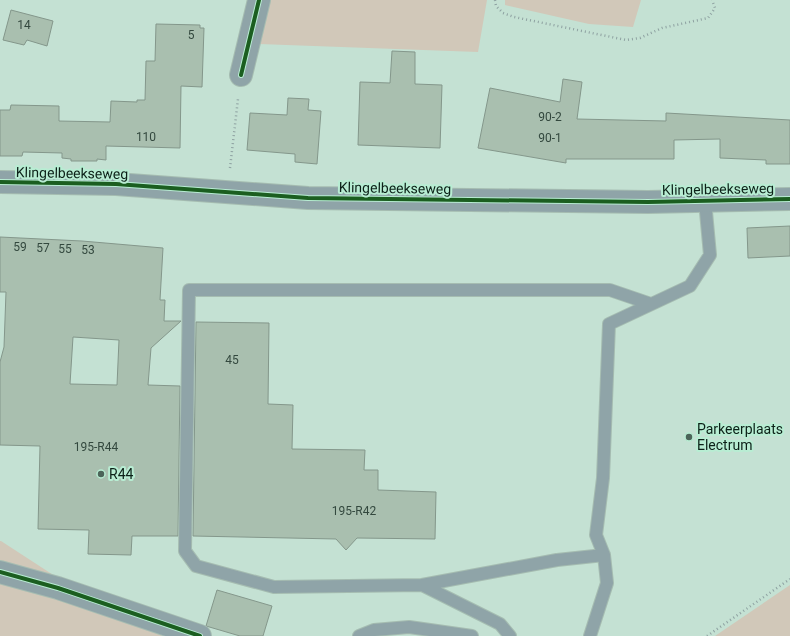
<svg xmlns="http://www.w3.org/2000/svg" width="790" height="636" font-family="Roboto,sans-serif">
<rect width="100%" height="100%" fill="#c4e1d3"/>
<path fill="#d1c8b9" d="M 268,0 L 487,0 L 478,52 L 259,44 Z
M 505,0 L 641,0 L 633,27 L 589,24 L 505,5 Z
M 0,541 L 1,541 L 61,580 L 0,564 Z
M 0,578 L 98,607 L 163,636 L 0,636 Z
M 790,585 L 790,636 L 715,636 Z"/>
<path fill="#a9bfaf" stroke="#84978b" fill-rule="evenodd" d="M 11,10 L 53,21 L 47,46 L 27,40 L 24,45 L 3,40 Z
M 156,24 L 200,25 L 200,28 L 204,28 L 202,87 L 181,86 L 180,148 L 106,146 L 106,160 L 97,159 L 97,161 L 71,161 L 71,159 L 62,158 L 62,153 L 23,152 L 22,156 L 0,156 L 0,110 L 10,110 L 11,105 L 59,106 L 59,121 L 110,122 L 111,101 L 137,102 L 137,100 L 145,100 L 146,61 L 155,61 Z
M 392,51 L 415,52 L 415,84 L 442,85 L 440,148 L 358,145 L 360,82 L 390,83 Z
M 563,79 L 582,82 L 577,119 L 666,121 L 666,113 L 790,120 L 790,164 L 766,164 L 766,160 L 720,158 L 720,139 L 674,140 L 674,159 L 566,159 L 566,163 L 478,148 L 490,88 L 560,102 Z
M 288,98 L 309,99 L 308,110 L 321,111 L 317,164 L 295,162 L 295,154 L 247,150 L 250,113 L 287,115 Z
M 790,226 L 790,256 L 748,258 L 747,228 Z
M 0,237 L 82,241 L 163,248 L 160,300 L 165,300 L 164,321 L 181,321 L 151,348 L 148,385 L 180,386 L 178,536 L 132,536 L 131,555 L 88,554 L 89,530 L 38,529 L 40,446 L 0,445 L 0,362 L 4,347 L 6,292 L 0,292 ZM 73,337 L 119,340 L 117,385 L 70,384 Z
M 196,322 L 269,323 L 268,404 L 293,405 L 292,449 L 365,450 L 364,470 L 378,470 L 378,490 L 436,492 L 435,539 L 357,538 L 346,550 L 336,539 L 193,536 Z
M 217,590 L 272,606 L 263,636 L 240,636 L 206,626 Z"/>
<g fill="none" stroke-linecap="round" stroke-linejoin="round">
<defs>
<path id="lane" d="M 422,585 L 274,587 L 196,566 L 185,551 L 189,290 L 610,290 L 651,304
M 359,636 L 374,630 L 409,627 L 472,636
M 510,636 L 500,624 L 422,585 L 557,560 L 604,555 L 596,535 L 603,478 L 609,324 L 690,286 L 710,255 L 705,201
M 590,636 L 607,583 L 604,555"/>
<path id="street" d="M 241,75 L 259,0
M 0,182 L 116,184 L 308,198 L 648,202 L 790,199
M 0,572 L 58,588 L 200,636"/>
</defs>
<use href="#lane" stroke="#a5bcb1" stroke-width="14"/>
<use href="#street" stroke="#a5bcb1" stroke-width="24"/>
<path stroke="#8ea1a1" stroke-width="2.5" stroke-dasharray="1 3" stroke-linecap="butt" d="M 495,0 L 496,6 L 503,13 L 514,17 L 626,40 L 640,38 L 662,28 L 708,18 L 715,8 L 712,0
M 230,168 L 238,99
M 707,636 L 790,579"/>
<use href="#lane" stroke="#8fa4a8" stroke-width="12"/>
<use href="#street" stroke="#8fa4a8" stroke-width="22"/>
<defs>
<path id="cycleway" d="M 241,75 L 259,0
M 0,182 L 116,184 L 308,198 L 648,202 L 790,199
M 0,572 L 58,588 L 200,636"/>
</defs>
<use href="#cycleway" stroke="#b8edd3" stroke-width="6"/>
<use href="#cycleway" stroke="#1b5e20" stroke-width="4"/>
</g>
<g fill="#4c6459" stroke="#b8edd3" stroke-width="1.5">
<circle cx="689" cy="437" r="4"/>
<circle cx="101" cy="474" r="4"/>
</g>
<g text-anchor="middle" stroke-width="4" stroke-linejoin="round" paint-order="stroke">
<g font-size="12" fill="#33483e">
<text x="24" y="29">14</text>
<text x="191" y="39">5</text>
<text x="550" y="121">90-2</text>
<text x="146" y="141">110</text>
<text x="550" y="142">90-1</text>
<text x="20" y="251">59</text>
<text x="43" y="252">57</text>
<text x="65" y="253">55</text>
<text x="88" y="254">53</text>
<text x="232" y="364">45</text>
<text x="96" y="451">195-R44</text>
<text x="354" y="515">195-R42</text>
</g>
<g font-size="14" fill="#0c2118" stroke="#b8edd3">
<text transform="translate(72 173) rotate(1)" y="5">Klingelbeekseweg</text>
<text transform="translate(395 188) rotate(1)" y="5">Klingelbeekseweg</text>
<text transform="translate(718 189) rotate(-1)" y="5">Klingelbeekseweg</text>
</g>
<g font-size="14" fill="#0c2118" stroke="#b8edd3" text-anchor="start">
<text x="697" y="434">Parkeerplaats<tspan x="697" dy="16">Electrum</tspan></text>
<text x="109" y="479">R44</text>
</g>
</g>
</svg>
